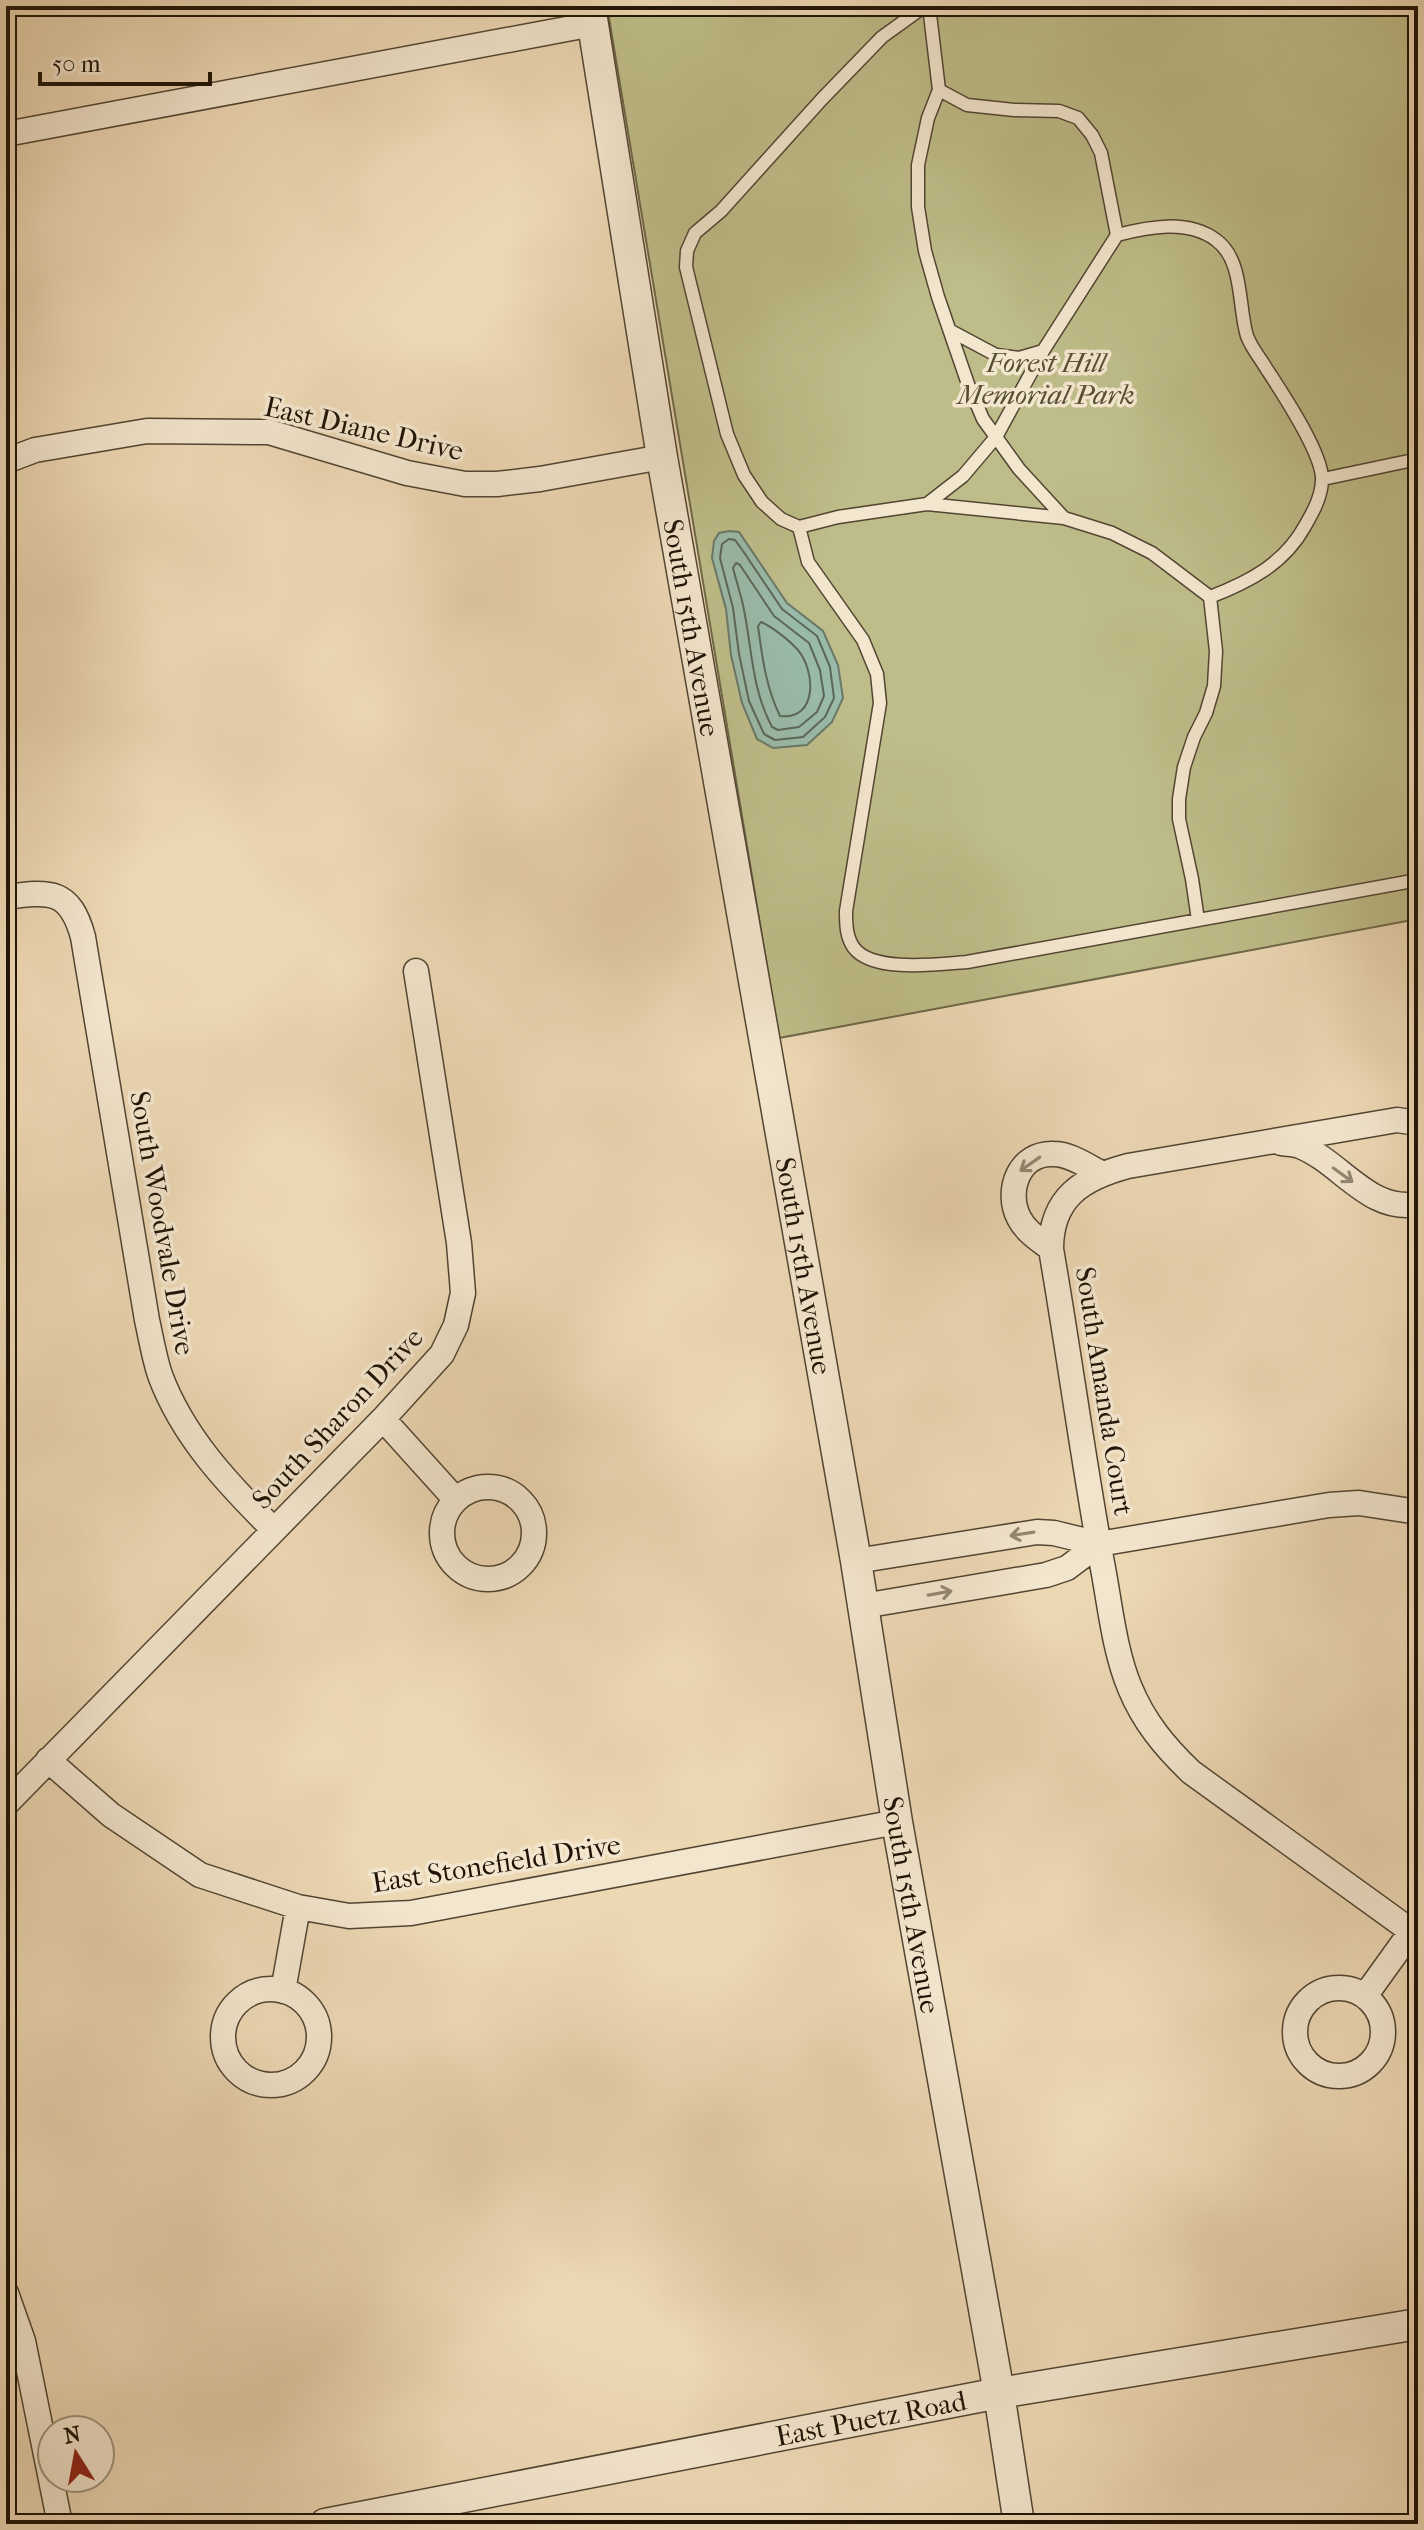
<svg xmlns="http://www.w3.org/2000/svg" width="1424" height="2530" font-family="'IM FELL French Canon',serif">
<rect width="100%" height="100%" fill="#edd8b4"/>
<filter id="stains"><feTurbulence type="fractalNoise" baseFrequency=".0025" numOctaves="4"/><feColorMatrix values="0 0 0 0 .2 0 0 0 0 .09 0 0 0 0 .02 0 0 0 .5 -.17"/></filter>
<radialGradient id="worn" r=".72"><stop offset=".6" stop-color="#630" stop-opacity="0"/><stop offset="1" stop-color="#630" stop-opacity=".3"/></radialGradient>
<path fill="#bebd89" stroke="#6e6848" stroke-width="2" d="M 607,6 L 1418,6 L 1418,919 L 779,1038 Z"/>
<path fill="#9abaa9" stroke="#697868" stroke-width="2" d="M 729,531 L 739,532 L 787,603 L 823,631 L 838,665 L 843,698 L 832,722 L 807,745 L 773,748 L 757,739 L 742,703 L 731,655 L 726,609 L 712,558 L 714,541 L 719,533 Z"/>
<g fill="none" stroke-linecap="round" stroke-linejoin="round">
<path stroke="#5c6758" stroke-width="2" d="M 729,539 L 735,540 L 743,551 L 782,609 L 817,636 L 830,667 L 834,698 L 825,717 L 803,737 L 775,740 L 764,734 L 749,701 L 739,654 L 733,608 L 720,558 L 722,544 Z
M 736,563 L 740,565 L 774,616 L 809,643 L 820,670 L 824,696 L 817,712 L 799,727 L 778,730 L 772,727 C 751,688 752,646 743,605 C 740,592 736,580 733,568 Z
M 761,622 C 772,627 788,639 797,649 C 816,670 818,721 780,716 C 766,688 762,656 758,626 Z"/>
<defs>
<path id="service" d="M 925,6 L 882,37 L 822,99 L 721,211 L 695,233 L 687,251 L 686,267 L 727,434 L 744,475 L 762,502 L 781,519 L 799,527 L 838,517 L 927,504 L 1064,518 L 1112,533 L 1152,553 L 1210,597 L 1216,651 L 1214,686 L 1206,713 L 1194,737 L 1184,767 L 1179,799 L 1179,819 L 1192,879 L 1198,920
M 929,6 L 939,90 L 928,118 L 918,165 L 918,207 L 925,251 L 938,297 L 968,384 L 983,419 L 1019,469 L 1064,518
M 939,90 L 967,105 L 1014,110 L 1059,111 L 1078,118 L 1092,135 L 1101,153 L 1117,235
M 951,331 L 996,355 L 1019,358 L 1043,351
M 1323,479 L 1418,459
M 927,504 L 963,476 L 996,437 L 1043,351 L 1117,235 C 1148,227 1188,219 1216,240 C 1244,260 1238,307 1247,336 C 1251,347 1260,358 1266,368 C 1281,391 1324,455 1322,481 C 1321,498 1313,512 1305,526 C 1284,564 1249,582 1210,597
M 799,527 L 808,562 L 863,640 L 877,674 L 880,703 L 846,911 C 846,924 846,937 854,948 C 873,973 939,964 967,962 L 1418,880"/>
<path id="minor" d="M 6,134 L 593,24
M 6,461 L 35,450 L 147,431 L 269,432 L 407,473 L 465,484 L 497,484 L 540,479 L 662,457
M 6,897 C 50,891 70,889 83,937 L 147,1320 C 151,1338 154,1357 160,1375 C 183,1437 228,1484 274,1530
M 1418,1123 L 1397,1120 L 1128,1166 C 1083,1178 1051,1197 1051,1249 C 1069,1353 1083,1459 1102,1563 C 1110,1604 1114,1650 1130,1688 C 1144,1722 1165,1747 1191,1772 L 1418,1936
M 1281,1143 C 1287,1144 1295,1144 1300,1146 C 1342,1163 1369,1213 1418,1204
M 1051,1249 C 1040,1240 1026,1232 1019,1218 C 1005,1191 1019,1152 1054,1154 C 1070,1154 1087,1166 1101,1173
M 383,1419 L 456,1500
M442 1533a46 46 0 1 1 92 0a46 46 0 1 1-92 0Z
M 856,1561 L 1037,1532 L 1054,1533 L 1099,1544 L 1329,1505 L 1359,1503 L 1418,1512
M 863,1606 L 1046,1575 L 1067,1568 L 1099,1544
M 48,1760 L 111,1815 L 200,1875 L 298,1907 L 349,1916 L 411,1913 L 897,1822
M 6,1804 L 383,1419 L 442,1354 L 456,1325 L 463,1293 L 459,1243 L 416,971
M1295 2032a44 44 0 1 1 88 0a44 44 0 1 1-88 0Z
M223 2037a48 48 0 1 1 96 0a48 48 0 1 1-96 0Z
M 283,1991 L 298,1907
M 1365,1996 L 1411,1932
M 6,2293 L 23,2341 L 60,2524"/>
<g id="tertiary">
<path id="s1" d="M 590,6 L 662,457 L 856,1561 L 897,1822 L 999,2393 L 1019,2524"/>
<path id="s2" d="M 325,2524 L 999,2393 L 1418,2324"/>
</g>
</defs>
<use href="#service" stroke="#524532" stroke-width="15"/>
<use href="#minor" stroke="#524532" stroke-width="27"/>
<use href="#tertiary" stroke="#524532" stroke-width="33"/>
<use href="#service" stroke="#f3e6ce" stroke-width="12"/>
<use href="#minor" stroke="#f3e6ce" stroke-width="24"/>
<use href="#tertiary" stroke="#f3e6ce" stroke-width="30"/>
</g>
<defs><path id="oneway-shaft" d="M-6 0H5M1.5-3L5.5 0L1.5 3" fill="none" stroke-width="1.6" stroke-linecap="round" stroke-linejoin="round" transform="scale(2)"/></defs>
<g stroke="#948874">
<use href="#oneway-shaft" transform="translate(1030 1164) rotate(145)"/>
<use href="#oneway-shaft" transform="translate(1343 1175) rotate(36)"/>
<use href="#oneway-shaft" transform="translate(1022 1534) rotate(171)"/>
<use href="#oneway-shaft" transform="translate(940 1593) rotate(-10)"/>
</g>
<g text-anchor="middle" stroke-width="7" stroke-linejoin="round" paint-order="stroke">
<g font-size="28" font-style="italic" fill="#574f34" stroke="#f3e6ce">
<text x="1046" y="372">Forest Hill<tspan x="1046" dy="32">Memorial Park</tspan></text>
</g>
<g font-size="28" fill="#1f1407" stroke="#f3e6ce">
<text transform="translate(364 428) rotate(13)" y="10">East Diane Drive</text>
<text dy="10" stroke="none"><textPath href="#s1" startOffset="630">South 15th Avenue</textPath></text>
<text transform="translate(163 1223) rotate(80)" y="10">South Woodvale Drive</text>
<text dy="10" stroke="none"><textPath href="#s1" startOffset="1278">South 15th Avenue</textPath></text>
<text transform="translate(1105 1391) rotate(81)" y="10">South Amanda Court</text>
<text transform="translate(337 1418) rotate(-47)" y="10">South Sharon Drive</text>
<text transform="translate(496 1863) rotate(-9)" y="10">East Stonefield Drive</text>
<text dy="10" stroke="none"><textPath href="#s1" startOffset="1926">South 15th Avenue</textPath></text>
<text dy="10" stroke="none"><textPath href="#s2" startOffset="556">East Puetz Road</textPath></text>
</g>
</g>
<rect width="1424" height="2530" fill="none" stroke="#edd8b4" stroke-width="32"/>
<rect x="8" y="8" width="1408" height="2514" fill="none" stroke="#1f1407" stroke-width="4"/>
<rect x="16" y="16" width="1392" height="2498" fill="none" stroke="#1f1407" stroke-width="2"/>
<g transform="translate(76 2454) rotate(349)"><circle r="38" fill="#f3e6ce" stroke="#9e927e" stroke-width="2"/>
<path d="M0-6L14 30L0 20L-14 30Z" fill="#8f2418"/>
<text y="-12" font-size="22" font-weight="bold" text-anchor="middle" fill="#1f1407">N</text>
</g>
<path d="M40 72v12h170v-12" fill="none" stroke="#1f1407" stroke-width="4"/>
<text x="52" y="72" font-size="24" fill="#1f1407" stroke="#f3e6ce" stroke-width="6" paint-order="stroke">50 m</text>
<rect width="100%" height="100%" filter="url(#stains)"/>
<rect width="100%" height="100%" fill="url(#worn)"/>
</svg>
